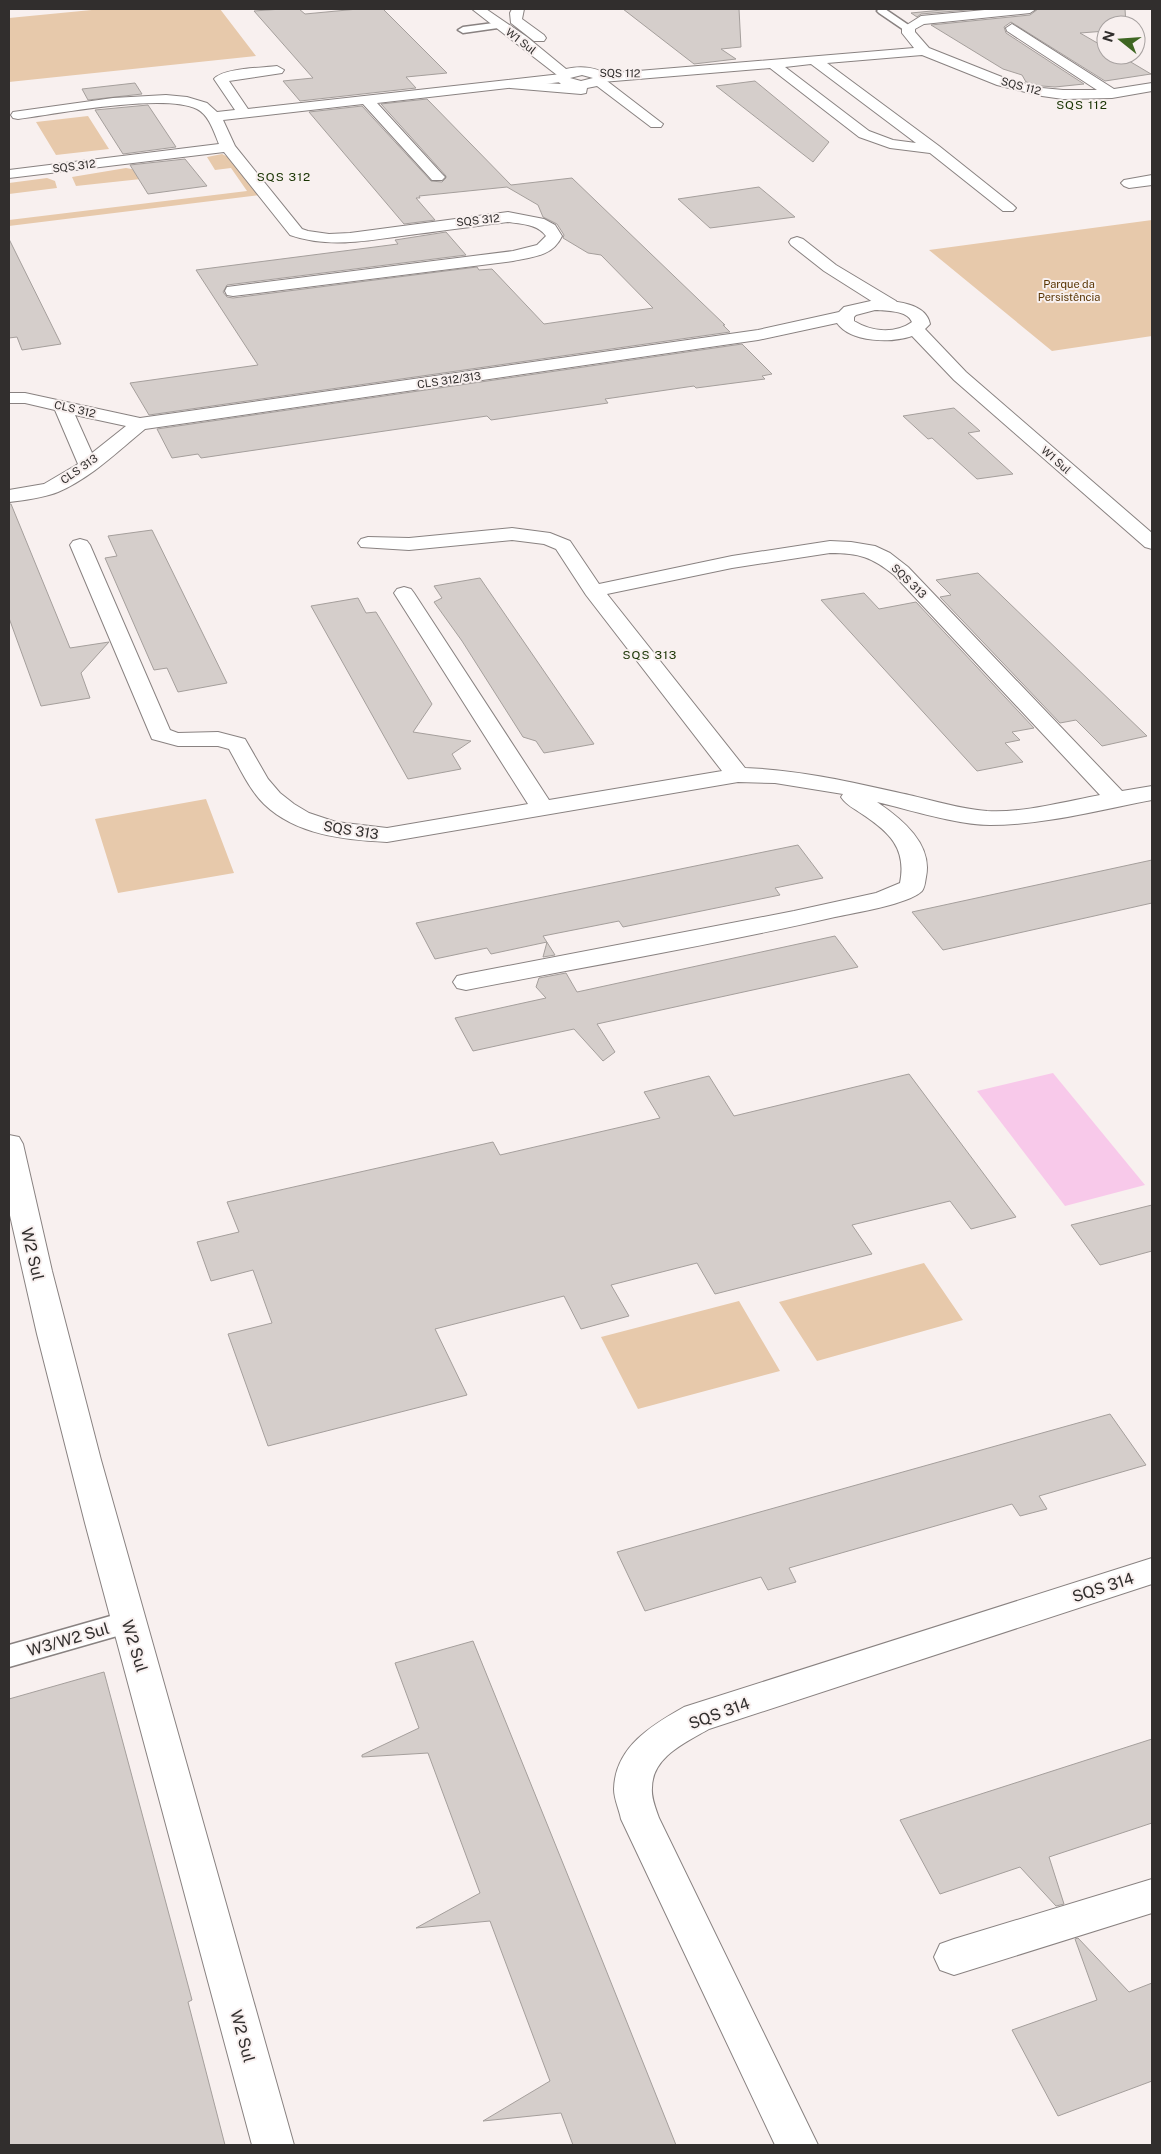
<svg xmlns="http://www.w3.org/2000/svg" width="1161" height="2154" font-family="'Public Sans',sans-serif">
<rect width="100%" height="100%" fill="#f8f0ef"/>
<path fill="#e7c9ab" d="M 102,9 L 220,9 L 256,56 L 9,82 L 9,18 Z
M 88,116 L 109,149 L 56,155 L 36,122 Z
M 222,154 L 228,157 L 260,195 L 9,226 L 9,220 L 247,191 L 231,168 L 215,170 L 207,157 Z
M 126,168 L 137,170 L 141,179 L 76,186 L 72,177 Z
M 47,178 L 55,181 L 57,188 L 9,194 L 9,183 Z
M 1152,220 L 1152,336 L 1052,351 L 929,250 Z
M 206,799 L 234,873 L 118,893 L 95,819 Z
M 924,1263 L 963,1320 L 817,1361 L 779,1302 Z
M 739,1301 L 780,1371 L 638,1409 L 601,1337 Z"/>
<path fill="#f8c9ea" d="M 1053,1073 L 1145,1185 L 1065,1206 L 977,1091 Z"/>
<path fill="#d5cecb" stroke="#a59f9c" d="M 282,9 L 299,9 L 305,14 L 358,9 L 383,9 L 447,73 L 406,77 L 416,88 L 300,101 L 283,81 L 313,78 L 254,11 Z
M 623,9 L 739,9 L 741,47 L 721,49 L 736,59 L 694,64 Z
M 952,9 L 978,9 L 921,14 L 917,17 L 911,13 Z
M 1038,9 L 1125,9 L 1126,25 L 1106,25 L 1106,31 L 1080,33 L 1106,48 L 1106,55 L 1119,55 L 1151,74 L 1105,81 L 1011,22 L 1004,27 L 1006,33 L 1084,84 L 1055,87 L 1042,86 L 1026,82 L 1022,75 L 1003,69 L 931,25 L 1030,15 Z
M 755,81 L 829,142 L 813,162 L 716,86 Z
M 135,83 L 142,94 L 88,100 L 82,89 Z
M 427,99 L 511,185 L 572,178 L 725,325 L 723,325 L 730,332 L 149,415 L 130,383 L 258,365 L 196,270 L 398,244 L 395,240 L 446,232 L 466,255 L 227,285 L 223,292 L 227,297 L 233,298 L 477,267 L 479,270 L 492,269 L 544,324 L 653,308 L 601,255 L 588,253 L 563,238 L 564,235 L 557,224 L 543,217 L 538,205 L 507,187 L 419,196 L 420,198 L 416,198 L 435,220 L 404,224 L 309,112 L 362,106 L 431,181 L 442,182 L 446,178 L 446,176 L 381,104 Z
M 148,105 L 176,147 L 123,154 L 95,110 Z
M 185,159 L 207,186 L 148,194 L 130,165 Z
M 759,187 L 795,217 L 710,228 L 678,199 Z
M 9,239 L 61,344 L 22,350 L 17,337 L 9,338 Z
M 742,344 L 772,374 L 762,376 L 765,379 L 696,388 L 694,386 L 605,399 L 608,403 L 491,420 L 487,416 L 201,458 L 198,454 L 172,458 L 157,429 Z
M 954,408 L 980,431 L 968,433 L 1013,474 L 977,479 L 932,438 L 928,439 L 903,416 Z
M 9,504 L 11,504 L 70,648 L 109,642 L 81,673 L 90,698 L 41,706 L 9,618 Z
M 152,530 L 227,683 L 178,692 L 167,668 L 154,670 L 105,558 L 117,556 L 108,536 Z
M 978,573 L 1147,736 L 1102,746 L 1076,720 L 1060,723 L 940,597 L 951,595 L 936,580 Z
M 480,578 L 594,744 L 544,753 L 536,741 L 523,737 L 462,641 L 434,602 L 442,598 L 434,586 Z
M 864,593 L 879,609 L 916,602 L 1034,728 L 1012,732 L 1020,740 L 1005,743 L 1023,762 L 977,771 L 821,600 Z
M 358,598 L 366,613 L 376,612 L 432,704 L 413,732 L 471,741 L 452,754 L 461,769 L 408,779 L 311,606 Z
M 798,845 L 823,878 L 775,888 L 780,895 L 623,927 L 619,921 L 543,936 L 555,955 L 543,957 L 547,942 L 491,954 L 487,948 L 435,959 L 416,923 Z
M 1152,860 L 1152,903 L 943,950 L 912,912 Z
M 835,936 L 858,967 L 597,1024 L 615,1052 L 603,1061 L 574,1029 L 473,1051 L 455,1018 L 546,998 L 536,987 L 539,978 L 566,973 L 577,992 Z
M 909,1074 L 1016,1217 L 971,1229 L 950,1201 L 852,1225 L 872,1254 L 715,1294 L 697,1263 L 611,1285 L 629,1316 L 581,1329 L 564,1296 L 435,1329 L 467,1395 L 268,1446 L 228,1334 L 272,1323 L 253,1270 L 211,1281 L 197,1242 L 239,1232 L 227,1202 L 493,1142 L 500,1155 L 660,1118 L 644,1092 L 709,1076 L 734,1116 Z
M 1152,1205 L 1152,1251 L 1100,1265 L 1071,1225 Z
M 1110,1414 L 1146,1465 L 1039,1496 L 1047,1509 L 1020,1516 L 1012,1504 L 789,1568 L 796,1582 L 768,1590 L 761,1577 L 645,1611 L 617,1552 Z
M 473,1641 L 598,1950 L 676,2145 L 573,2145 L 561,2113 L 483,2121 L 550,2081 L 490,1921 L 416,1928 L 480,1893 L 428,1753 L 362,1757 L 362,1755 L 419,1728 L 395,1663 Z
M 104,1672 L 192,2000 L 188,2002 L 225,2145 L 9,2145 L 9,1699 Z
M 1152,1739 L 1152,1823 L 1049,1857 L 1064,1904 L 1056,1906 L 1020,1867 L 940,1894 L 900,1820 Z
M 1078,1938 L 1129,1992 L 1152,1983 L 1152,2081 L 1058,2116 L 1012,2030 L 1097,2000 L 1075,1939 Z"/>
<g fill="none" stroke-linecap="round" stroke-linejoin="round">
<defs>
<path id="lane" d="M 879,9 L 885,9 L 913,28 L 912,30 L 904,30 L 879,13 L 877,11 Z
M 501,22 L 506,25 L 505,27 L 463,33 L 458,30 L 463,27 Z
M 128,1611 L 138,1614 L 142,1622 L 138,1630 L 9,1667 L 9,1645 Z"/>
<path id="street" d="M 995,9 L 1036,9 L 1030,13 L 924,24 L 915,29 L 915,32 L 929,48 L 1007,79 L 1042,88 L 1063,90 L 1097,90 L 1007,31 L 1006,28 L 1012,24 L 1114,89 L 1152,83 L 1152,91 L 1112,98 L 1063,99 L 1042,96 L 997,85 L 922,55 L 827,63 L 939,146 L 1013,205 L 1016,208 L 1013,211 L 1003,211 L 930,153 L 890,148 L 859,137 L 770,68 L 602,82 L 595,78 L 602,74 L 914,48 L 902,33 L 902,28 L 921,16 ZM 811,64 L 916,143 L 893,140 L 869,131 L 785,67 Z
M 277,66 L 284,70 L 282,73 L 229,81 L 248,109 L 561,74 L 566,75 L 568,78 L 561,82 L 377,103 L 442,174 L 445,177 L 442,180 L 432,180 L 363,104 L 223,120 L 235,146 L 302,229 L 308,231 L 329,234 L 350,233 L 508,212 L 544,219 L 555,225 L 562,236 C 553,256 533,257 513,261 L 233,296 L 227,295 L 225,291 L 227,287 L 513,251 L 537,245 L 546,236 C 538,224 521,224 508,222 C 475,226 442,231 409,235 C 369,240 330,249 290,235 L 224,152 L 9,178 L 9,170 L 219,144 C 214,132 209,115 197,109 C 163,93 57,114 18,119 L 13,118 L 11,115 L 13,112 L 113,98 L 166,95 L 187,97 L 207,103 L 217,112 L 235,110 L 214,79 C 223,68 262,68 277,66 Z
M 1152,175 L 1152,185 L 1129,188 L 1124,186 L 1121,183 L 1124,180 Z
M 797,237 L 803,239 L 836,265 L 896,301 L 898,305 L 896,309 L 884,309 L 824,271 L 791,245 L 789,242 L 791,239 Z
M 512,528 L 550,533 L 570,541 L 599,584 L 732,556 L 830,541 L 851,542 L 875,546 L 890,553 L 908,567 L 1122,791 L 1152,786 L 1152,800 C 1099,810 1044,825 990,825 C 958,825 910,810 877,802 C 902,819 933,844 926,877 C 925,882 925,887 922,891 C 909,904 854,913 835,917 C 713,945 589,966 466,990 L 457,988 L 453,982 L 457,976 L 466,974 L 794,911 L 876,893 L 900,883 C 907,848 889,832 862,814 C 855,809 846,805 841,797 L 843,794 L 775,783 L 738,782 L 387,842 C 345,840 296,835 264,804 C 248,788 240,768 229,749 L 218,746 L 178,746 L 152,739 L 70,545 L 73,541 L 80,539 L 87,541 L 90,545 L 170,730 L 178,733 L 218,732 L 245,739 L 268,779 L 280,793 L 294,804 L 309,813 L 336,822 L 387,828 L 528,804 L 394,593 L 397,589 L 404,587 L 411,589 L 414,593 L 549,800 L 722,771 L 586,595 L 556,549 L 544,544 L 512,540 L 409,550 L 361,547 L 358,543 L 361,539 L 368,537 L 409,538 ZM 830,553 C 859,553 872,557 894,575 L 1100,795 C 1063,802 1024,813 987,811 C 961,809 935,801 909,795 C 855,783 801,770 745,768 L 607,594 L 732,568 Z
M 1152,1558 L 1152,1584 L 709,1729 C 685,1743 652,1757 652,1788 C 651,1798 656,1809 659,1818 L 818,2145 L 775,2145 L 621,1819 C 619,1809 614,1799 614,1789 C 615,1747 652,1725 684,1707 Z
M 1152,1879 L 1152,1913 L 954,1975 L 940,1970 L 934,1957 L 940,1944 L 954,1939 Z"/>
<path id="secondary" d="M 472,9 L 486,9 L 527,37 L 566,69 C 579,66 600,66 609,78 L 607,81 L 663,124 L 661,127 L 651,127 L 597,86 L 587,88 L 586,93 L 581,94 L 510,88 L 508,85 L 510,82 L 515,81 L 561,84 L 554,78 L 557,75 ZM 582,75 L 593,78 L 581,81 L 570,78 Z
M 512,9 L 524,9 L 522,19 L 544,35 L 546,38 L 544,41 L 534,41 L 511,23 L 510,13 Z
M 875,300 C 893,301 926,302 930,324 L 925,329 L 966,372 L 1152,533 L 1152,549 L 1145,547 L 954,380 L 912,336 C 892,343 851,343 837,323 L 758,340 L 145,429 C 118,451 91,478 58,492 C 43,498 25,500 9,502 L 9,490 L 44,484 L 78,464 L 55,410 L 25,403 L 9,403 L 9,393 L 25,393 L 140,418 L 758,330 L 839,312 L 844,307 ZM 875,310 C 887,311 907,310 912,322 C 895,334 872,332 854,321 L 854,317 L 856,315 ZM 75,415 L 126,426 L 92,453 Z
M 9,1135 L 19,1137 L 23,1144 L 52,1271 L 101,1460 L 294,2145 L 252,2145 L 85,1523 L 37,1334 L 9,1211 Z"/>
</defs>
<use href="#lane" stroke="#898281" stroke-width="3"/>
<use href="#street" stroke="#898281" stroke-width="2"/>
<use href="#secondary" stroke="#898281" stroke-width="2"/>
<use href="#lane" fill="#fff" fill-rule="evenodd"/>
<use href="#street" fill="#fff" fill-rule="evenodd"/>
<use href="#secondary" fill="#fff" fill-rule="evenodd"/>
</g>
<g text-anchor="middle" stroke-width="4" stroke-linejoin="round" paint-order="stroke">
<g font-size="11" fill="#312e2d" stroke="#f8f0ef">
<text transform="translate(521 41) rotate(38)" y="4">W1 Sul</text>
<text transform="translate(620 73) rotate(1)" y="4">SQS 112</text>
<text transform="translate(1021 86) rotate(15)" y="4">SQS 112</text>
<text transform="translate(74 166) rotate(-7)" y="4">SQS 312</text>
<text transform="translate(478 220) rotate(-6)" y="4">SQS 312</text>
<text transform="translate(449 380) rotate(-8)" y="4">CLS 312/313</text>
<text transform="translate(75 409) rotate(13)" y="4">CLS 312</text>
<text transform="translate(1056 460) rotate(41)" y="4">W1 Sul</text>
<text transform="translate(79 469) rotate(-35)" y="4">CLS 313</text>
<text transform="translate(909 581) rotate(44)" y="4">SQS 313</text>
</g>
<g font-size="11" fill="#583402" stroke="#f8f0ef">
<text x="1069" y="288">Parque da<tspan x="1069" dy="13">Persistência</tspan></text>
</g>
<g font-size="12" letter-spacing="1" fill="#173201" stroke="#f8f0ef">
<text x="1082" y="109">SQS 112</text>
<text x="284" y="181">SQS 312</text>
<text x="650" y="659">SQS 313</text>
</g>
<g font-size="14" fill="#312e2d" stroke="#f8f0ef">
<text transform="translate(351 830) rotate(9)" y="5">SQS 313</text>
</g>
<g font-size="16" fill="#312e2d" stroke="#f8f0ef">
<text transform="translate(33 1254) rotate(77)" y="6">W2 Sul</text>
<text transform="translate(1103 1587) rotate(-18)" y="6">SQS 314</text>
<text transform="translate(68 1639) rotate(-16)" y="6">W3/W2 Sul</text>
<text transform="translate(135 1646) rotate(73)" y="6">W2 Sul</text>
<text transform="translate(719 1713) rotate(-20)" y="6">SQS 314</text>
<text transform="translate(243 2036) rotate(75)" y="6">W2 Sul</text>
</g>
</g>
<rect width="1161" height="2154" fill="none" stroke="#312e2d" stroke-width="20"/>
<g transform="translate(1121 40) rotate(287)"><circle r="24" fill="#f8f0ef" stroke="#a8a2a1"/>
<path d="M0-4L9 19L0 12L-9 19Z" fill="#3e6622"/>
<text y="-8" font-size="14" font-weight="bold" text-anchor="middle" fill="#312e2d">N</text>
</g>
</svg>
